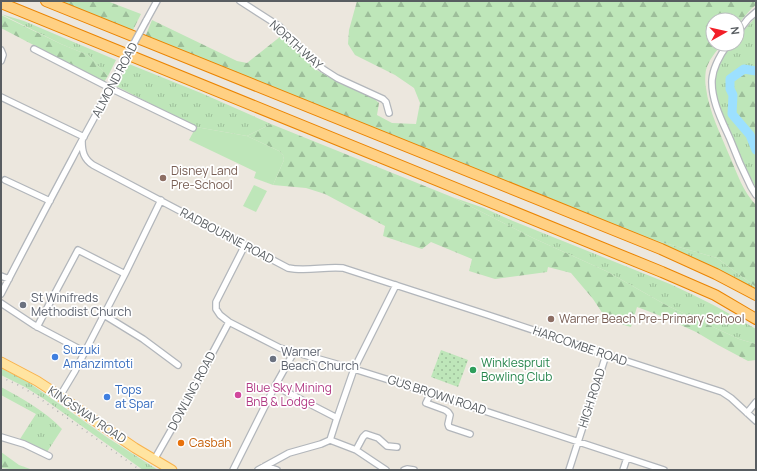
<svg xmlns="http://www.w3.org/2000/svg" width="757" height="471" font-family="Manrope,sans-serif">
<defs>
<pattern id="grass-tufts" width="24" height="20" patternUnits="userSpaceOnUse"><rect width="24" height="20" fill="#bee6b9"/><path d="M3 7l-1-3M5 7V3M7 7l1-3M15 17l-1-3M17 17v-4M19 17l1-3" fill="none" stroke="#9dbe9a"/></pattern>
<pattern id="forest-firs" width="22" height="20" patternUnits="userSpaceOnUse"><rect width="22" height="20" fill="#bee6b9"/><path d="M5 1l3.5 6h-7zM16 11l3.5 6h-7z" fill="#9dbe9a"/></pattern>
<pattern id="park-dots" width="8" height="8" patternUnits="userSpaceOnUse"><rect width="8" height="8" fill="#bee6b9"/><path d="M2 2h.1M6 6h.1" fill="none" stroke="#9dbe9a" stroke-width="1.8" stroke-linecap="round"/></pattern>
</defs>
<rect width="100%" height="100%" fill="#ece7de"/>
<path fill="url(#grass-tufts)" d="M 1,14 L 24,21 L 116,60 L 108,76 L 88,55 L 61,44 Z
M 756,18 L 756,74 L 745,74 L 737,95 L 735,113 L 752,133 L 756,142 L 756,189 L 742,160 L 724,120 L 716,97 L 715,81 L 717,70 L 724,56 L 732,44 L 737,44 L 737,38 L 754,19 Z
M 129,64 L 201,93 L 271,124 L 247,136 L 196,127 L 116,86 Z
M 452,197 L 484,208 L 513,221 L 670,284 C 699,297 728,312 756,329 L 756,344 L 739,339 L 666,305 L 606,271 L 533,238 Z
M 637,235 L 717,258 L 756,287 L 756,292 Z
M 1,368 L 28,382 L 108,438 L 158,470 L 143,470 L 44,399 L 25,387 L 1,375 Z
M 1,387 C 23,399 45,411 62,429 L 47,452 L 20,439 L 36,414 L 1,395 Z"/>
<path fill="url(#forest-firs)" d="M 56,1 L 107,1 L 141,14 L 132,32 Z
M 357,1 L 756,1 L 756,5 L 752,8 L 737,25 L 737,20 L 713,20 L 713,44 L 722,44 C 716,52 709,59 706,70 C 705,75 705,83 706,88 C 709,112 721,135 730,157 C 737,173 743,192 756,205 L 756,287 L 717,258 L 637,235 L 497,179 L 454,159 L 404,141 L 145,37 L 152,20 L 237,61 L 247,63 L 281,36 L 297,51 L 315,69 L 341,84 L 371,96 L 379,103 L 377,115 L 392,123 L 416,124 L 420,103 L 414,88 L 395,75 L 355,55 L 348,44 L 349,30 Z
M 1,15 L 61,44 L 88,55 L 108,76 L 104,82 L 1,28 Z
M 745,74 L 756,74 L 756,142 L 752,133 L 735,113 L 737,95 L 732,88 L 733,80 Z
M 271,124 L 452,197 L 533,238 L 606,271 L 666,305 L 739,339 L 756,344 L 756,360 L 748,361 L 718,345 L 696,332 L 661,316 L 637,307 L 631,327 L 607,320 L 593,299 L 571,273 L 548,267 L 547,272 L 495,279 L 469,271 L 472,259 L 431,242 L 422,249 L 383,236 L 385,226 L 325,194 L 306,188 L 273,185 L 284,160 L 283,155 L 279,151 L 247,136 Z
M 1,452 L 19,465 L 33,470 L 18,470 L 1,468 Z"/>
<path fill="url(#park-dots)" d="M 441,350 L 468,360 L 458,387 L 431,377 Z"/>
<path fill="#bee6b9" d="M 196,127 L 247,136 L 279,151 L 283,155 L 284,160 L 273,185 L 254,178 L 256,172 L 189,140 Z
M 254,185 L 267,191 L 256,212 L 243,206 Z"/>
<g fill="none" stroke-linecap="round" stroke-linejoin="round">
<path stroke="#9ce0ff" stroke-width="9" d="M 756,71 L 744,69 L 730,79 L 730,89 L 733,95 L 732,114 L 750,135 L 756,150"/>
<defs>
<path id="minor" d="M 240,1 L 279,26 L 304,52 L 323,69 L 337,78 L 383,99 L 386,102 L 389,113
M 146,21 L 157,1
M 737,33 L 748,19 L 756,12
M 728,44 C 720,55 713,67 712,80 C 711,100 722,121 730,139 C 736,155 743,171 751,187 L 756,195
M 34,49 L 110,88 L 193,128
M 1,50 L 3,55 L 1,61
M 1,97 L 84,137
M 82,141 C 82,152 84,159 93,165 L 288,268 C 307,272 325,266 343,268 L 488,315 L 611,356 L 722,392 L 731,398 L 756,421
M 5,180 L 50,201
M 245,245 L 216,302 L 216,309 L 220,315 L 229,322 L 280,348 L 354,369 L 424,391 L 664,470
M 1,276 L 9,279
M 1,294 C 24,249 48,204 72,159 C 87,130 104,101 119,71
M 1,303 L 34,325 L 85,352
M 104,315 L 143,339 L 178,365
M 37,327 L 78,250 L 125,274
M 275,386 L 337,418
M 431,393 L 426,403 L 445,410 L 448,412 L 450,415 L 448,424 L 449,427 L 470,434
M 60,396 L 75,371 L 125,274 L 161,200
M 747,413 L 756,402
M 1,437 L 24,444 L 49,456
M 330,440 L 356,450 L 386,470
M 356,450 L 363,437 L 366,434 L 378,438 L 387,446 L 397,447
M 154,460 L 174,425 L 229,322
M 265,466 L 277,470
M 233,470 L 275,386 L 294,352
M 258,470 L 289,453 L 321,444 L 330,440 L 337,418 L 354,369 L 396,285
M 404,470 L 407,469 L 414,470
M 569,470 L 606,355
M 623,470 L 627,458"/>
<path id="primary" d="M 1,362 L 37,381 L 60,396 L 91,418 L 135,448 L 172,470"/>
<path id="motorway" d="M 46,1 L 661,249 L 716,274 L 756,295
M 1,3 L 662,272 L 715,295 L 756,319"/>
</defs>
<use href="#minor" stroke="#b2b6bb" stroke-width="8"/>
<use href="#primary" stroke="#f9b24b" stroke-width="11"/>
<use href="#motorway" stroke="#eb8400" stroke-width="12"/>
<use href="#minor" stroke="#fff" stroke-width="5.5"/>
<use href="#primary" stroke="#ffe4a1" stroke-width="9"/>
<use href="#motorway" stroke="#ffd083" stroke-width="10"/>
<path stroke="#afb0b1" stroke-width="1.5" stroke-dasharray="1 5" stroke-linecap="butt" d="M 1,377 L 18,385 L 35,395 L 140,470"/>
<defs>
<path id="minor-bridge" d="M 119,71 L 146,21"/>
</defs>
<use href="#minor-bridge" stroke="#b2b6bb" stroke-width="8" stroke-linecap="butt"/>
<use href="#minor-bridge" stroke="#fff" stroke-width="5.5"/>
</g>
<g fill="#8d6e63" stroke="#fff" stroke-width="1.5">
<circle cx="163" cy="178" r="4"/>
<circle cx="551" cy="319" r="4"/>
</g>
<g fill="#6b7280" stroke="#fff" stroke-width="1.5">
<circle cx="23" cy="305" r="4"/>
<circle cx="273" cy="359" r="4"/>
</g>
<g fill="#3f7fe0" stroke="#fff" stroke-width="1.5">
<circle cx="55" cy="357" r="4"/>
<circle cx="107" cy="397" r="4"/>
</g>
<circle fill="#2e9e5b" stroke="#fff" stroke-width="1.5" cx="473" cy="370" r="4"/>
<circle fill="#d1479c" stroke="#fff" stroke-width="1.5" cx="238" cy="395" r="4"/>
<circle fill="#e8710a" stroke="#fff" stroke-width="1.5" cx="181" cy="443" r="4"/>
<g text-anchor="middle" stroke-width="3.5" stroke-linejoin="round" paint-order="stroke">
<g font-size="12" fill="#585d61" stroke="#fff">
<text transform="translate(296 45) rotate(42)" y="4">NORTH WAY</text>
<text transform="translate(115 80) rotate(-62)" y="4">ALMOND ROAD</text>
<text transform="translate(227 236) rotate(28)" y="4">RADBOURNE ROAD</text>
<text transform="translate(580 346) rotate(19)" y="4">HARCOMBE ROAD</text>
<text transform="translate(192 391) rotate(-62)" y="4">DOWLING ROAD</text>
<text transform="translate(437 395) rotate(18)" y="4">GUS BROWN ROAD</text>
<text transform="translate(592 398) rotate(-72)" y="4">HIGH ROAD</text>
<text transform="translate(87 415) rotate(34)" y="4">KINGSWAY ROAD</text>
</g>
<g font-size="12" fill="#785e54" stroke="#fff" text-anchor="start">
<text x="171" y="175">Disney Land<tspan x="171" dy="14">Pre-School</tspan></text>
<text x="559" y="323">Warner Beach Pre-Primary School</text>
</g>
<g font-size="12" fill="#5b616d" stroke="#fff" text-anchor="start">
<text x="31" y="302">St Winifreds<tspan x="31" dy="14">Methodist Church</tspan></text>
<text x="281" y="356">Warner<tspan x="281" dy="14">Beach Church</tspan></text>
</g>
<g font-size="12" fill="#366cbe" stroke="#fff" text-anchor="start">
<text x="63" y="354">Suzuki<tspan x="63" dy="14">Amanzimtoti</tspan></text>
<text x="115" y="394">Tops<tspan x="115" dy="14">at Spar</tspan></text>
</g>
<g font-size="12" fill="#27864d" stroke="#fff" text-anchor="start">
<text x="481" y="367">Winklespruit<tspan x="481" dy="14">Bowling Club</tspan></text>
</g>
<g font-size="12" fill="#b23c85" stroke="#fff" text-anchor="start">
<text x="246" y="392">Blue Sky Mining<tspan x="246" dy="14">BnB &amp; Lodge</tspan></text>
</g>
<g font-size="12" fill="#c56008" stroke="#fff" text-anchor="start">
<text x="189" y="447">Casbah</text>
</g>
</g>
<rect width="757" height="471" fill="none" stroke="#585d61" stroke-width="4"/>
<g transform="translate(725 32) rotate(82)"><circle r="19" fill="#ffffff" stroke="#bcbec0"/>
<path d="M0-3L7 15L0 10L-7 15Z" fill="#f21f28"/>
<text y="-6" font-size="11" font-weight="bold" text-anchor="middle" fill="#585d61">N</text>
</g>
</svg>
